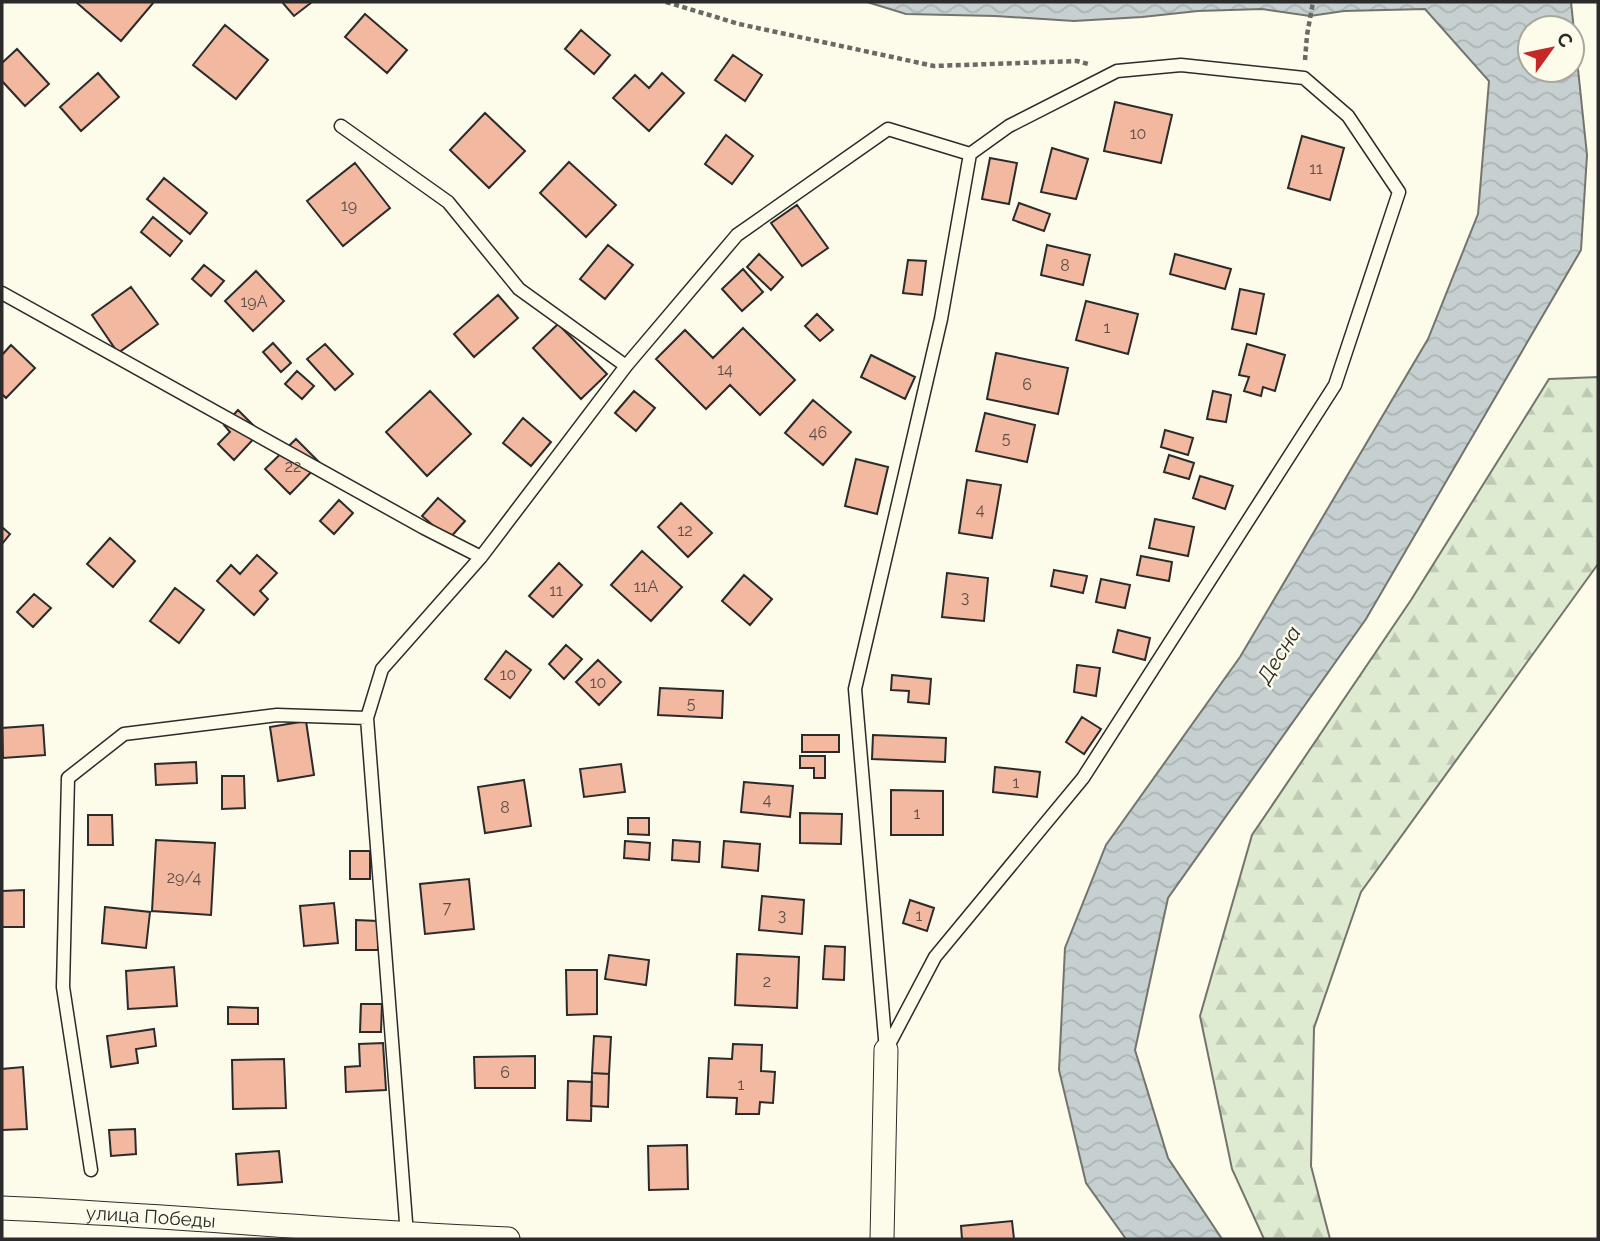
<svg xmlns="http://www.w3.org/2000/svg" width="1600" height="1241" font-family="Raleway,sans-serif">
<defs>
<pattern id="forest-firs" width="22" height="20" patternUnits="userSpaceOnUse" patternTransform="scale(1.75)"><rect width="22" height="20" fill="#deebd1"/><path d="M5 1l3.5 6h-7zM16 11l3.5 6h-7z" fill="#bfcab4"/></pattern>
<pattern id="water-waves" width="16" height="10" patternUnits="userSpaceOnUse" patternTransform="scale(1.75)"><rect width="16" height="10" fill="#c7d0d0"/><path d="M0 5q4-4 8 0t8 0" fill="none" stroke="#abb3b3"/></pattern>
</defs>
<rect width="100%" height="100%" fill="#fdfbea"/>
<path fill="url(#forest-firs)" stroke="#74746e" stroke-width="2" d="M 1598,377 L 1598,564 L 1361,892 L 1314,1028 L 1311,1166 L 1330,1239 L 1264,1239 L 1232,1169 L 1200,1016 L 1252,835 L 1411,600 L 1549,379 Z"/>
<path fill="url(#water-waves)" stroke="#74746e" stroke-width="2" fill-rule="evenodd" d="M 867,2 L 1571,2 L 1587,155 L 1581,250 L 1366,619 L 1168,898 L 1135,1050 L 1168,1158 L 1222,1239 L 1126,1239 L 1086,1183 L 1059,1070 L 1065,948 L 1106,845 L 1240,657 L 1428,339 L 1478,214 L 1489,81 L 1425,9 L 1344,11 L 1310,16 L 1262,9 L 1198,11 L 1142,17 L 1074,21 L 995,16 L 906,14 ZM 1530,28 L 1572,28 L 1572,70 L 1530,70 Z"/>
<path fill="#f2b8a0" stroke="#2b2b2b" stroke-width="2" d="M 76,2 L 154,2 L 121,41 Z
M 282,2 L 312,2 L 294,16 Z
M 365,14 L 407,50 L 387,73 L 345,37 Z
M 225,25 L 268,60 L 236,99 L 193,65 Z
M 581,30 L 610,55 L 594,74 L 565,49 Z
M 17,49 L 49,84 L 25,106 L 2,81 L 2,63 Z
M 733,55 L 762,75 L 745,101 L 715,80 Z
M 98,73 L 119,97 L 81,131 L 60,107 Z
M 662,73 L 684,93 L 649,131 L 613,98 L 635,75 L 649,88 Z
M 1115,102 L 1172,115 L 1161,163 L 1104,151 Z
M 485,113 L 525,151 L 489,188 L 450,150 Z
M 726,135 L 753,156 L 732,184 L 705,164 Z
M 1302,136 L 1344,148 L 1330,200 L 1288,188 Z
M 1052,148 L 1088,159 L 1076,199 L 1041,192 Z
M 990,158 L 1017,163 L 1009,204 L 982,199 Z
M 569,162 L 616,205 L 586,237 L 540,193 Z
M 355,163 L 390,208 L 343,246 L 307,201 Z
M 164,178 L 207,213 L 190,234 L 147,199 Z
M 1019,203 L 1050,214 L 1044,231 L 1013,220 Z
M 797,205 L 828,248 L 802,266 L 771,223 Z
M 153,217 L 182,241 L 170,256 L 141,232 Z
M 608,245 L 633,265 L 605,299 L 580,279 Z
M 1047,245 L 1090,255 L 1083,285 L 1041,275 Z
M 759,254 L 783,277 L 771,290 L 747,267 Z
M 1175,254 L 1231,269 L 1225,289 L 1170,274 Z
M 908,260 L 926,261 L 922,295 L 903,293 Z
M 204,265 L 224,281 L 211,296 L 192,279 Z
M 743,269 L 763,292 L 742,311 L 722,289 Z
M 256,271 L 284,301 L 253,331 L 225,301 Z
M 131,287 L 158,324 L 118,353 L 92,315 Z
M 1240,289 L 1264,294 L 1256,334 L 1232,329 Z
M 498,295 L 518,318 L 474,357 L 454,334 Z
M 1086,301 L 1138,314 L 1128,354 L 1076,340 Z
M 817,314 L 833,330 L 820,341 L 805,326 Z
M 558,324 L 607,374 L 581,399 L 533,348 Z
M 743,328 L 795,380 L 760,415 L 730,385 L 706,409 L 656,359 L 685,330 L 713,358 Z
M 273,343 L 291,363 L 281,372 L 263,352 Z
M 325,344 L 353,374 L 335,390 L 307,359 Z
M 1247,344 L 1285,355 L 1275,391 L 1263,387 L 1261,396 L 1244,391 L 1249,377 L 1239,375 Z
M 11,345 L 35,368 L 6,398 L 2,394 L 2,355 Z
M 996,353 L 1068,368 L 1058,414 L 987,399 Z
M 871,355 L 915,377 L 905,399 L 861,377 Z
M 297,371 L 314,386 L 302,399 L 285,384 Z
M 430,391 L 471,434 L 427,476 L 386,432 Z
M 634,391 L 655,408 L 636,431 L 615,413 Z
M 1213,391 L 1231,395 L 1226,422 L 1207,419 Z
M 813,400 L 851,432 L 823,465 L 785,433 Z
M 238,410 L 260,432 L 234,460 L 218,444 L 230,432 L 224,425 Z
M 985,413 L 1035,425 L 1027,462 L 976,451 Z
M 523,418 L 551,442 L 531,466 L 503,443 Z
M 1165,430 L 1193,438 L 1188,455 L 1161,447 Z
M 296,439 L 320,463 L 290,494 L 265,469 Z
M 1169,455 L 1194,463 L 1189,479 L 1164,472 Z
M 856,459 L 888,467 L 877,514 L 845,506 Z
M 1200,476 L 1233,486 L 1225,509 L 1193,498 Z
M 967,480 L 1001,485 L 992,538 L 959,533 Z
M 438,498 L 465,521 L 449,539 L 422,516 Z
M 339,500 L 353,513 L 334,534 L 320,521 Z
M 681,503 L 712,533 L 688,557 L 658,527 Z
M 1155,519 L 1194,527 L 1188,556 L 1149,548 Z
M 2,527 L 10,534 L 2,544 Z
M 110,538 L 135,561 L 113,587 L 87,564 Z
M 642,551 L 682,587 L 651,621 L 611,585 Z
M 257,555 L 277,573 L 260,591 L 268,599 L 254,615 L 217,581 L 231,565 L 240,574 Z
M 1141,556 L 1172,562 L 1169,581 L 1137,575 Z
M 559,563 L 582,585 L 553,617 L 529,596 Z
M 1054,570 L 1087,576 L 1083,593 L 1051,586 Z
M 947,573 L 988,578 L 984,621 L 942,617 Z
M 744,575 L 772,599 L 750,625 L 722,601 Z
M 1101,579 L 1130,585 L 1125,608 L 1096,602 Z
M 175,588 L 204,610 L 179,643 L 150,621 Z
M 34,594 L 51,608 L 33,627 L 17,612 Z
M 1118,630 L 1150,638 L 1145,660 L 1113,652 Z
M 566,645 L 582,659 L 564,679 L 549,664 Z
M 506,651 L 531,670 L 510,698 L 485,679 Z
M 598,660 L 621,682 L 599,705 L 576,682 Z
M 1077,665 L 1100,668 L 1096,696 L 1074,692 Z
M 892,675 L 931,679 L 929,704 L 908,702 L 909,691 L 891,690 Z
M 660,688 L 723,691 L 722,718 L 658,715 Z
M 1082,717 L 1101,729 L 1084,754 L 1066,742 Z
M 306,721 L 314,775 L 278,781 L 270,727 Z
M 43,725 L 45,755 L 3,758 L 2,728 Z
M 802,735 L 839,735 L 839,752 L 802,752 Z
M 873,735 L 946,738 L 945,762 L 872,759 Z
M 800,756 L 825,756 L 825,778 L 814,778 L 814,768 L 800,768 Z
M 196,762 L 197,783 L 156,785 L 155,764 Z
M 621,764 L 625,792 L 584,797 L 580,769 Z
M 995,767 L 1040,772 L 1037,797 L 993,792 Z
M 222,776 L 244,776 L 245,808 L 222,809 Z
M 524,780 L 531,826 L 485,833 L 478,787 Z
M 744,782 L 793,786 L 790,817 L 741,812 Z
M 891,790 L 943,791 L 943,835 L 891,835 Z
M 800,813 L 842,814 L 841,844 L 800,843 Z
M 88,815 L 112,815 L 113,845 L 88,845 Z
M 628,818 L 649,818 L 649,835 L 628,834 Z
M 156,840 L 215,843 L 211,915 L 152,911 Z
M 673,840 L 700,842 L 699,862 L 672,860 Z
M 625,841 L 650,843 L 649,860 L 624,858 Z
M 724,841 L 760,844 L 758,871 L 722,867 Z
M 350,851 L 370,851 L 370,879 L 350,879 Z
M 469,879 L 474,929 L 425,934 L 420,884 Z
M 24,890 L 24,927 L 2,927 L 2,891 Z
M 762,896 L 804,900 L 802,934 L 759,930 Z
M 910,900 L 934,908 L 927,931 L 903,923 Z
M 334,903 L 338,943 L 304,946 L 300,906 Z
M 105,907 L 150,912 L 146,948 L 102,943 Z
M 356,920 L 378,921 L 378,950 L 356,950 Z
M 825,946 L 845,947 L 844,980 L 823,979 Z
M 737,954 L 799,957 L 797,1008 L 735,1005 Z
M 609,955 L 649,960 L 646,985 L 605,979 Z
M 174,967 L 177,1006 L 128,1009 L 126,971 Z
M 566,970 L 597,970 L 597,1014 L 567,1015 Z
M 361,1004 L 382,1004 L 381,1032 L 360,1032 Z
M 228,1007 L 258,1008 L 258,1024 L 228,1024 Z
M 154,1029 L 156,1046 L 136,1049 L 138,1063 L 111,1067 L 107,1036 Z
M 594,1036 L 611,1037 L 609,1074 L 592,1073 Z
M 383,1043 L 386,1090 L 346,1092 L 345,1067 L 360,1066 L 359,1044 Z
M 733,1044 L 762,1045 L 761,1071 L 775,1072 L 773,1103 L 760,1102 L 759,1114 L 736,1114 L 737,1098 L 707,1097 L 709,1058 L 732,1059 Z
M 535,1056 L 535,1088 L 475,1088 L 474,1057 Z
M 284,1059 L 286,1108 L 233,1109 L 232,1060 Z
M 23,1067 L 27,1129 L 2,1130 L 2,1069 Z
M 592,1073 L 609,1074 L 608,1107 L 591,1106 Z
M 568,1081 L 592,1082 L 591,1121 L 567,1120 Z
M 135,1129 L 136,1154 L 111,1156 L 109,1130 Z
M 687,1145 L 688,1189 L 649,1190 L 648,1146 Z
M 279,1151 L 282,1182 L 238,1185 L 236,1154 Z
M 1012,1221 L 1014,1239 L 962,1239 L 961,1226 Z"/>
<g fill="none" stroke-linecap="round" stroke-linejoin="round">
<defs>
<path id="service" d="M 341,126 L 448,202 L 519,289 L 626,366
M 2,293 L 424,528 L 481,557
M 886,1050 L 935,957 L 1083,778 L 1335,385 L 1399,192 L 1348,116 L 1304,78 L 1181,65 L 1117,71 L 1009,126 L 970,154
M 91,1170 L 63,987 L 68,778 L 124,734 L 277,715 L 367,718
M 407,1235 L 367,718 L 382,669 L 481,557 L 626,366 L 737,235 L 888,129 L 970,154 L 941,319 L 855,689 L 886,1050"/>
<g id="minor">
<path id="s1" d="M 2,1208 C 171,1215 339,1232 508,1239"/>
<path d="M 882,1239 L 886,1050"/>
</g>
</defs>
<use href="#service" stroke="#2b2b2b" stroke-width="15"/>
<use href="#minor" stroke="#2b2b2b" stroke-width="25"/>
<path stroke="#6a6964" stroke-width="4.5" stroke-dasharray="5 3.5" stroke-linecap="butt" d="M 666,2 L 739,24 L 934,66 L 1077,61 L 1088,64
M 1305,60 L 1307,35 L 1313,2"/>
<use href="#service" stroke="#fdfbea" stroke-width="12"/>
<use href="#minor" stroke="#fdfbea" stroke-width="23"/>
</g>
<g text-anchor="middle" stroke-width="5" stroke-linejoin="round" paint-order="stroke">
<g font-size="16" fill="#5d4e48">
<text x="1138" y="139">10</text>
<text x="1316" y="174">11</text>
<text x="349" y="211">19</text>
<text x="1065" y="271">8</text>
<text x="254" y="307">19А</text>
<text x="1107" y="333">1</text>
<text x="725" y="375">14</text>
<text x="1027" y="390">6</text>
<text x="818" y="438">46</text>
<text x="1006" y="444">5</text>
<text x="293" y="472">22</text>
<text x="980" y="515">4</text>
<text x="685" y="536">12</text>
<text x="646" y="592">11А</text>
<text x="556" y="596">11</text>
<text x="965" y="603">3</text>
<text x="508" y="680">10</text>
<text x="598" y="688">10</text>
<text x="691" y="709">5</text>
<text x="1016" y="788">1</text>
<text x="767" y="805">4</text>
<text x="505" y="813">8</text>
<text x="917" y="819">1</text>
<text x="184" y="883">29/4</text>
<text x="447" y="913">7</text>
<text x="782" y="921">3</text>
<text x="919" y="921">1</text>
<text x="767" y="987">2</text>
<text x="505" y="1078">6</text>
<text x="741" y="1090">1</text>
</g>
<g font-size="19" fill="#2b2b2b" stroke="#fdfbea">
<text dy="7" stroke="none"><textPath href="#s1" startOffset="149">улица Победы</textPath></text>
</g>
<g font-size="21" font-style="italic" fill="#2b2b2b" stroke="#fdfbea">
<text transform="translate(1279 655) rotate(-58)" y="7">Десна</text>
</g>
</g>
<rect width="1600" height="1241" fill="none" stroke="#2b2b2b" stroke-width="7"/>
<g transform="translate(1551 49) rotate(57)"><circle r="33" fill="#fdfbea" stroke="#a9a89e" stroke-width="2"/>
<path d="M0-5L12 26L0 18L-12 26Z" fill="#c62828"/>
<text y="-10" font-size="19" font-weight="bold" text-anchor="middle" fill="#2b2b2b">С</text>
</g>
</svg>
